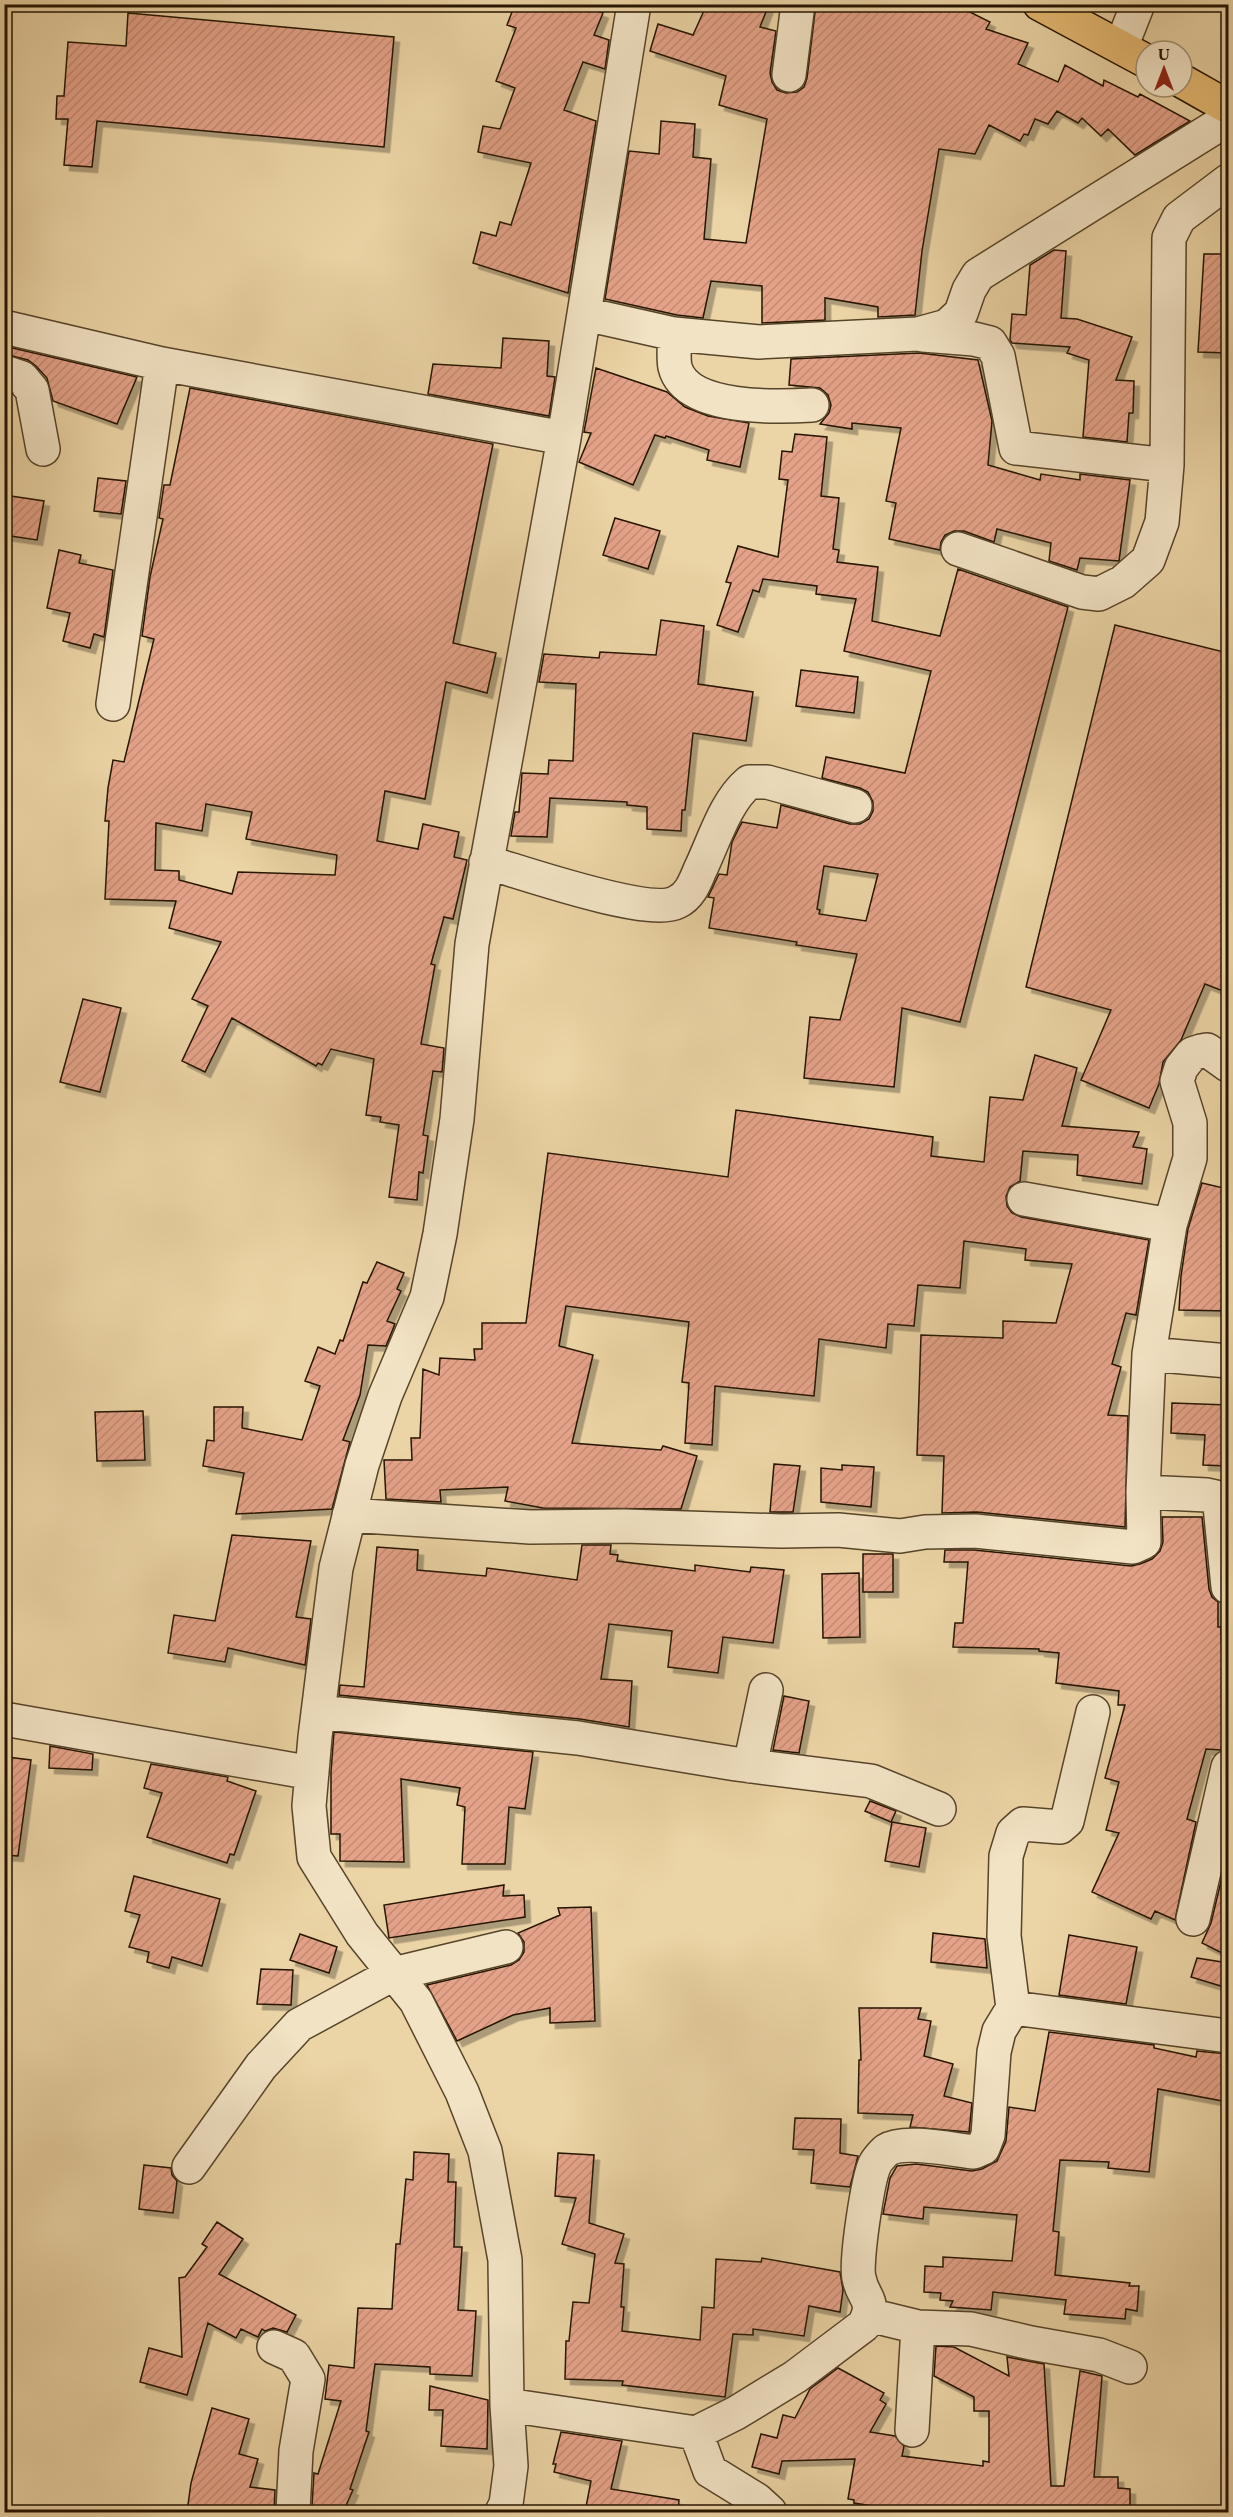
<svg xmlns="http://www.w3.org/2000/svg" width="1233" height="2517" font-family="'EB Garamond',serif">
<defs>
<pattern id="building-hatch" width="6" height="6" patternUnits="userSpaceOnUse" patternTransform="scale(1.5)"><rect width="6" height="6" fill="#e4a288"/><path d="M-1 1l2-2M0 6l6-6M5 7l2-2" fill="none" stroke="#c38b74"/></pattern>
<filter id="shadow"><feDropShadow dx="5.5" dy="5.5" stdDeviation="0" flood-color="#0004"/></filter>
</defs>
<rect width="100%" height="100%" fill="#ebd4a5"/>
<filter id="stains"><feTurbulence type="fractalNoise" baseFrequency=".00333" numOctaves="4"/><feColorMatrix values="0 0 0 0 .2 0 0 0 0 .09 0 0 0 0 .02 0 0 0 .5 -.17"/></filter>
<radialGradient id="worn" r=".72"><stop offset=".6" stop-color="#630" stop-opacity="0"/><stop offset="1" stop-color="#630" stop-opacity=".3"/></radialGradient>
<path fill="url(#building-hatch)" stroke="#251400" stroke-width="1.5" fill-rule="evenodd" filter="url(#shadow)" d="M 515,4 L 580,4 L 603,13 L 594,35 L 609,40 L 605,69 L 583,62 L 564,110 L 596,121 L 568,293 L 473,263 L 481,232 L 496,236 L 500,222 L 511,225 L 531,163 L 478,152 L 483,126 L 500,129 L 515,88 L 496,81 L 516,28 L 507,25 Z
M 707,4 L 769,4 L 760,27 L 776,31 L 770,73 L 772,82 L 777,90 L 786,93 L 797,92 L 804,87 L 807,78 L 816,4 L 954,4 L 990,22 L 986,29 L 1028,43 L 1018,64 L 1058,82 L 1065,65 L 1103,86 L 1104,80 L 1138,97 L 1140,94 L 1190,121 L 1135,155 L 1108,129 L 1101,136 L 1082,118 L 1078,123 L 1057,111 L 1048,124 L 1035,119 L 1028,135 L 1024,134 L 1020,141 L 989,125 L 975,154 L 939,149 L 922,251 L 915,315 L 878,317 L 878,307 L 825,298 L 825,320 L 762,323 L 762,286 L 711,281 L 703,318 L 677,315 L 605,299 L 629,151 L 659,154 L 661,121 L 695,124 L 693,157 L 711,159 L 704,239 L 746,243 L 767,119 L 719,105 L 726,76 L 650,51 L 658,24 L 693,35 Z
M 128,13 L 394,37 L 384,147 L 97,121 L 92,167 L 64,165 L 68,119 L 56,119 L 57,96 L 64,96 L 68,42 L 126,46 Z
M 1054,250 L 1066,251 L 1061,318 L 1077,319 L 1132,337 L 1116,380 L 1134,381 L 1133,413 L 1129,413 L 1127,442 L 1083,437 L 1089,360 L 1067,353 L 1070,347 L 1012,343 L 1010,340 L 1012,314 L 1026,315 L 1030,265 Z
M 1204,254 L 1228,254 L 1228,353 L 1198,352 Z
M 503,338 L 549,341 L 547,376 L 555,377 L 549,416 L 428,394 L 433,364 L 501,368 Z
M 4,346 L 137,377 L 117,424 L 53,401 L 47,378 L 36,366 L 28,360 L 4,354 Z
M 919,353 L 978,360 L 992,421 L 988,465 L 1040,480 L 1041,474 L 1080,480 L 1080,474 L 1130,480 L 1119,561 L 1080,558 L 1077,570 L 1049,561 L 1051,543 L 997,529 L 994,542 L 964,531 L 954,531 L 945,535 L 941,542 L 940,550 L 889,539 L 896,503 L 886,501 L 901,428 L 852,423 L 852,429 L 820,424 L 829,413 L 831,405 L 828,395 L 820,388 L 789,385 L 791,359 Z
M 596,368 L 667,392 L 685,407 L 708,416 L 749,423 L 740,467 L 707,460 L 709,450 L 666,436 L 665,438 L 655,435 L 633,485 L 579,462 L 591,433 L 584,432 Z
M 190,388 L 493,444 L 453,643 L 496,653 L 487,693 L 446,682 L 425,799 L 385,791 L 377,841 L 418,849 L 423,824 L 459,832 L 454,857 L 467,860 L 453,919 L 444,917 L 431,964 L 435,965 L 421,1044 L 444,1048 L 442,1072 L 433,1071 L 423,1135 L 428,1136 L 423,1173 L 419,1172 L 417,1200 L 389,1197 L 399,1125 L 380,1122 L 381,1117 L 366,1115 L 374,1059 L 331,1049 L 322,1065 L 318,1063 L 316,1066 L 232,1018 L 205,1072 L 182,1061 L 208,1006 L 192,999 L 221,942 L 169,928 L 176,901 L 105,899 L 109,821 L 105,821 L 108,788 L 113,760 L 124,762 L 154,639 L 142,636 L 150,577 L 163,519 L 159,518 L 164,485 L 170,485 ZM 206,804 L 252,812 L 246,839 L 337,855 L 335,875 L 238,872 L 232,894 L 179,880 L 179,871 L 155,870 L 156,823 L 202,831 Z
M 795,434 L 827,437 L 821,496 L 839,498 L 833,549 L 839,550 L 837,562 L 878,567 L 872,621 L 940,636 L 958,569 L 1068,607 L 960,1022 L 902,1008 L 894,1087 L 804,1078 L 810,1017 L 840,1020 L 857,954 L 796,945 L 797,942 L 709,928 L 714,898 L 708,897 L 719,874 L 727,875 L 732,842 L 742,822 L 777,828 L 781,805 L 850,824 L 860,824 L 869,819 L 873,811 L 873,802 L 868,792 L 860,788 L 822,778 L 826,757 L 905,773 L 931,671 L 844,651 L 856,599 L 816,594 L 817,586 L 763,579 L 759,592 L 753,590 L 738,632 L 717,625 L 731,583 L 726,582 L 738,546 L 778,557 L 788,480 L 779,479 L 782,451 L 792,452 ZM 824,866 L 878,874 L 866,921 L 819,914 L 820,910 L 817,909 Z
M 98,478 L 126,481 L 121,514 L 94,511 Z
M 4,495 L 44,501 L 37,540 L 4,535 Z
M 615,518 L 660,531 L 648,569 L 603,555 Z
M 59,550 L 81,555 L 79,563 L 113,570 L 104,637 L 94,634 L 90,648 L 63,641 L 70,613 L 47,608 Z
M 661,620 L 704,626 L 698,684 L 753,692 L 746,741 L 693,733 L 685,810 L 682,810 L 681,831 L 647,829 L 647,807 L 627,805 L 627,802 L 550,798 L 547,837 L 511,836 L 515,812 L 519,812 L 522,773 L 548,774 L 549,760 L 573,761 L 576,684 L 539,682 L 544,654 L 599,658 L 600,652 L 656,655 Z
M 1115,625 L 1228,653 L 1228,993 L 1205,984 L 1181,1040 L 1163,1062 L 1159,1084 L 1149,1108 L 1081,1080 L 1111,1010 L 1026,987 Z
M 801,670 L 858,677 L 854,713 L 796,706 Z
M 83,999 L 121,1008 L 100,1092 L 60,1082 Z
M 1035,1055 L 1077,1068 L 1062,1126 L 1139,1132 L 1133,1147 L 1147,1149 L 1142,1184 L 1077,1175 L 1078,1155 L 1023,1151 L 1020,1181 L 1010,1187 L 1006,1196 L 1007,1206 L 1012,1213 L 1021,1217 L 1149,1240 L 1136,1315 L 1126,1313 L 1112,1364 L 1121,1367 L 1108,1415 L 1128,1416 L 1125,1527 L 977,1512 L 942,1513 L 944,1456 L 917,1455 L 921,1335 L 1003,1338 L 1003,1321 L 1056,1323 L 1072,1264 L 1025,1260 L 1026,1249 L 964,1241 L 960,1288 L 918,1285 L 914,1326 L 888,1324 L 886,1348 L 819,1339 L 814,1396 L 715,1386 L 712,1445 L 685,1443 L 689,1383 L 682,1382 L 689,1322 L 566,1306 L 559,1346 L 593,1355 L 572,1443 L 661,1450 L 663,1446 L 697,1456 L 681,1509 L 543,1508 L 505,1501 L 508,1487 L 440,1490 L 441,1502 L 386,1499 L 384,1460 L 412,1460 L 411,1438 L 420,1438 L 423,1369 L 439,1375 L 440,1358 L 475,1360 L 474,1349 L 482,1349 L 482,1323 L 526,1323 L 548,1153 L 728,1177 L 736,1110 L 933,1137 L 931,1156 L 984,1162 L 990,1097 L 1023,1100 Z
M 1202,1183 L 1228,1189 L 1228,1311 L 1179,1310 L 1181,1276 L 1188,1229 Z
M 377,1262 L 404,1273 L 397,1289 L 401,1291 L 387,1321 L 395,1324 L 386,1346 L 368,1345 L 360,1395 L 343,1440 L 350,1442 L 332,1509 L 236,1514 L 244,1473 L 203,1466 L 207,1440 L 214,1441 L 214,1407 L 243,1407 L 242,1428 L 302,1440 L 320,1386 L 305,1381 L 318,1347 L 335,1354 L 340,1340 L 343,1341 L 363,1282 L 367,1283 Z
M 1172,1403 L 1228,1405 L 1228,1466 L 1203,1465 L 1205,1435 L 1171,1433 Z
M 143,1411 L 145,1460 L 97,1461 L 95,1412 Z
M 774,1464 L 800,1466 L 793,1512 L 770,1512 Z
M 842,1465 L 874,1467 L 871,1507 L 821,1502 L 821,1468 L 842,1470 Z
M 1162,1517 L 1202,1517 L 1209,1589 L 1212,1597 L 1218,1602 L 1218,1627 L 1221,1627 L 1222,1660 L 1228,1660 L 1228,1696 L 1221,1750 L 1206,1749 L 1187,1819 L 1196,1822 L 1175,1920 L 1155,1911 L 1151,1919 L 1092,1892 L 1119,1833 L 1106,1830 L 1119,1782 L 1105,1778 L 1125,1705 L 1118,1705 L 1119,1691 L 1056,1683 L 1059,1653 L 1039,1651 L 1039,1649 L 953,1647 L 955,1623 L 963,1623 L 968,1562 L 944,1562 L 945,1550 L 974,1550 L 1131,1566 L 1140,1564 L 1152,1559 L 1160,1551 L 1163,1542 Z
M 232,1535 L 311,1541 L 296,1617 L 311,1619 L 305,1665 L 228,1648 L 225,1662 L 168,1653 L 174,1615 L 215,1621 Z
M 582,1545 L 611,1545 L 610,1554 L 618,1555 L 617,1561 L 695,1571 L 695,1565 L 750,1572 L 751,1567 L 784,1570 L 773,1643 L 723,1637 L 718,1673 L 668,1667 L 672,1631 L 609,1624 L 601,1679 L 632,1681 L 629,1727 L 580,1719 L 339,1695 L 340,1685 L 364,1687 L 377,1547 L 418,1550 L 417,1570 L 486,1576 L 487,1568 L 577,1580 Z
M 863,1554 L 893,1554 L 893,1592 L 863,1592 Z
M 859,1573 L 860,1637 L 823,1638 L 822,1574 Z
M 784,1696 L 809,1701 L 799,1753 L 773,1750 Z
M 334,1732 L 533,1752 L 525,1809 L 509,1807 L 505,1864 L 462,1864 L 465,1807 L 457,1805 L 460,1788 L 401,1779 L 404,1862 L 340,1861 L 340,1834 L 331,1834 L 331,1772 Z
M 50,1746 L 93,1754 L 92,1770 L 49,1768 Z
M 7,1757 L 31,1760 L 18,1856 L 4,1855 L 4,1774 Z
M 151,1764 L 228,1777 L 227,1781 L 256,1791 L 234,1855 L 230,1854 L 227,1863 L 147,1837 L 162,1793 L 144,1788 Z
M 870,1801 L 896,1811 L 891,1822 L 865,1811 Z
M 892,1822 L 926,1828 L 919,1867 L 885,1861 Z
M 1223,1873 L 1228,1875 L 1228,1956 L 1202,1943 L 1211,1923 Z
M 134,1876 L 220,1899 L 202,1966 L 172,1957 L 169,1968 L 147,1962 L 149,1952 L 129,1947 L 140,1915 L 125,1911 Z
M 504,1885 L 503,1896 L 524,1895 L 525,1917 L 389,1938 L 384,1905 Z
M 591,1907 L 595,2021 L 550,2023 L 550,2008 L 513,2015 L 457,2041 L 427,1985 L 511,1965 L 519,1960 L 524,1952 L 524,1942 L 518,1933 L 560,1915 L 558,1908 Z
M 933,1933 L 985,1939 L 987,1968 L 931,1962 Z
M 300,1934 L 337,1947 L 329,1973 L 290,1960 Z
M 1069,1935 L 1137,1947 L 1126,2004 L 1059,1995 Z
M 1197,1958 L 1228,1963 L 1228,1974 L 1224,1987 L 1191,1977 Z
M 261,1969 L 293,1970 L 291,2005 L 257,2004 Z
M 859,2008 L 921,2008 L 918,2019 L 931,2021 L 924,2056 L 953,2064 L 944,2096 L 972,2103 L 969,2132 L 910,2127 L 913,2115 L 858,2113 L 859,2060 L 861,2060 Z
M 1049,2032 L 1154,2045 L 1154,2048 L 1196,2057 L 1197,2051 L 1228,2054 L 1228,2102 L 1158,2089 L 1149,2172 L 1108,2168 L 1109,2162 L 1060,2160 L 1053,2231 L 1059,2232 L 1055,2275 L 1130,2283 L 1129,2286 L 1139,2286 L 1137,2311 L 1126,2309 L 1125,2319 L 1064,2314 L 1066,2300 L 993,2292 L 991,2310 L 950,2307 L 953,2301 L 940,2300 L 941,2293 L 924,2292 L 925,2266 L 943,2267 L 943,2257 L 1012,2261 L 1017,2215 L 924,2207 L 923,2219 L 883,2214 L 890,2178 L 897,2166 L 916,2164 L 972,2171 L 982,2169 L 997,2161 L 1006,2141 L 1009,2107 L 1035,2111 Z
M 795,2118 L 841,2119 L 840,2153 L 858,2156 L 850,2187 L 811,2183 L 814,2150 L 793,2149 Z
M 414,2152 L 449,2154 L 448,2182 L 456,2182 L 454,2247 L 462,2247 L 458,2310 L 476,2311 L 472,2376 L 430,2374 L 430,2367 L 375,2364 L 366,2431 L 369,2432 L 350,2489 L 353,2490 L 343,2512 L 327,2512 L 312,2506 L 314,2473 L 318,2474 L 341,2401 L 325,2399 L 329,2365 L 354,2368 L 358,2308 L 392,2309 L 396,2244 L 400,2244 L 406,2179 L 413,2180 Z
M 558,2153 L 594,2155 L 589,2223 L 624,2234 L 615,2263 L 624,2264 L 621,2307 L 624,2307 L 622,2331 L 700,2340 L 702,2307 L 714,2308 L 716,2259 L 761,2262 L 762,2258 L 840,2272 L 843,2290 L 840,2312 L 809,2306 L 804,2336 L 753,2329 L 753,2335 L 733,2334 L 725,2397 L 622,2385 L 623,2381 L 565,2379 L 566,2341 L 569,2341 L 573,2302 L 589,2303 L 595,2254 L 562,2244 L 576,2198 L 555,2196 Z
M 144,2165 L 171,2168 L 172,2175 L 177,2181 L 173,2213 L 139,2209 Z
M 217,2222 L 243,2239 L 219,2274 L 296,2315 L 287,2332 L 273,2328 L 265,2331 L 262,2329 L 258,2337 L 241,2329 L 236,2338 L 208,2323 L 187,2395 L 140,2382 L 149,2348 L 182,2357 L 179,2278 L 185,2277 L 207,2247 L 202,2244 Z
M 936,2346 L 954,2347 L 1009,2376 L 1007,2357 L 1044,2364 L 1051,2486 L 1064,2486 L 1080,2371 L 1102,2376 L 1094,2477 L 1118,2477 L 1118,2488 L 1130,2489 L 1130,2512 L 910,2512 L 854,2503 L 854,2500 L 848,2499 L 855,2459 L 782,2461 L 779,2474 L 752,2467 L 761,2434 L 777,2438 L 783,2415 L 795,2418 L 810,2389 L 838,2368 L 884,2393 L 880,2400 L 886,2404 L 870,2432 L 895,2436 L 904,2446 L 902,2456 L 983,2466 L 983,2461 L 989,2462 L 989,2411 L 974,2411 L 974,2397 L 934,2376 Z
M 430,2386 L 488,2400 L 487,2449 L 441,2446 L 443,2410 L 429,2410 Z
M 212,2408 L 249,2419 L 239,2454 L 258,2459 L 250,2487 L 275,2490 L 274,2512 L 187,2512 L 191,2483 Z
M 561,2432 L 622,2441 L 611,2489 L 679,2500 L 678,2512 L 585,2512 L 591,2481 L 554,2472 L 556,2464 L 553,2464 Z"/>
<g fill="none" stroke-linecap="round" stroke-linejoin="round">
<defs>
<path id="minor" d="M 1121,47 L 1138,4
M 789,75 L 798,4
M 585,314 L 674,334 L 759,342 L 918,334 L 947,326 L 961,313 L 969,290 L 978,275 L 1228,119
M 4,327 L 162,364 L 564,438
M 674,334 C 675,345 673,358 675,367 C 686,411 779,407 812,405
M 923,335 L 974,339 L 990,343 L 998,356 L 1016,448 L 1167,465
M 4,372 L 22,378 L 32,390 L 43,449
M 958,549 L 1082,592 L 1099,594 L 1123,582 L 1148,560 L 1162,522 L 1167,465 L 1169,238 L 1179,218 L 1228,181
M 113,704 L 162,364
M 486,862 C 521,872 649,917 677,902 C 690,896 695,882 700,870 C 714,841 725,802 749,782 L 767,782 L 855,806
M 1024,1199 L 1170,1225
M 1149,1354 L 1228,1361
M 1143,1492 L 1207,1495 L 1216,1497 L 1220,1506 L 1228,1587
M 349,1515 L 530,1527 L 624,1526 L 782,1531 L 838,1530 L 900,1536 L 925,1532 L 975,1531 L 1133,1547 L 1144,1542 L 1143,1492 L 1149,1354 L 1170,1225 L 1190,1158 L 1190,1123 L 1177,1081 L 1181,1068 L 1192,1054 L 1201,1051 L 1207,1050 L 1228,1065
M 318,1712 L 578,1738 L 736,1764 L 871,1781 L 939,1809
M 4,1719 L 312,1773
M 750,1766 L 766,1690
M 1193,1919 L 1228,1767
M 1013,2008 L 1228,2036
M 189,2167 L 261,2066 L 299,2025 L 393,1974 L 506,1947
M 869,2315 L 918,2327 L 971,2329 L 1031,2343 L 1099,2355 L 1130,2367
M 274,2347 L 294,2356 L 308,2379 L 296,2451 L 293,2512
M 507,2405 L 696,2433 L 736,2413 L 795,2377 L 864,2325 C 877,2299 863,2300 859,2278 C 855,2263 868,2178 875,2164 C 877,2160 884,2152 887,2150 C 904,2139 954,2150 974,2152 L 983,2148 L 988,2135 L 994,2052 L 999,2031 L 1013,2008 L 1004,1936 L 1006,1856 L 1013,1833 L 1023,1824 L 1060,1827 L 1067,1821 L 1093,1712
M 912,2430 L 918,2327
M 696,2433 L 710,2471 L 757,2500 L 770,2512
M 502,2512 L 506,2504 L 511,2466 L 507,2405 L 505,2260 L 485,2151 L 462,2092 L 416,2001 L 362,1934 L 314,1857 L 309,1806 L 315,1737 L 336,1568 L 362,1465 L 385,1396 L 427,1297 L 440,1234 L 457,1119 L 472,944 L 564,438 L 634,4"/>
<path id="highway" d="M 1040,4 L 1146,61
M 1182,81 L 1228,107"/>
</defs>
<use href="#minor" stroke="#564429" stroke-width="36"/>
<use href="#highway" stroke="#251400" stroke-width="36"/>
<use href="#minor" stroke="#f2e3c4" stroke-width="33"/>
<use href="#highway" stroke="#e6ba72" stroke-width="33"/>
</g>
<rect width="1233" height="2517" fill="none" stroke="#ebd4a5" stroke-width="24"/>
<rect x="6" y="6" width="1221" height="2505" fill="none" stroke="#251400" stroke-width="3"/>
<rect x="12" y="12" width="1209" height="2493" fill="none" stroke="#251400" stroke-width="1.5"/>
<g transform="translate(1164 69)"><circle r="28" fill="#f2e3c4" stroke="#a09076" stroke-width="1.5"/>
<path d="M0-4.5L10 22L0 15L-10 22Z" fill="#8f2418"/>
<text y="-9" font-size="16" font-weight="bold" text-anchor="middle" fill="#251400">U</text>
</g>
<rect width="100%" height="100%" filter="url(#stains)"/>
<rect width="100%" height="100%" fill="url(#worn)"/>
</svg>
